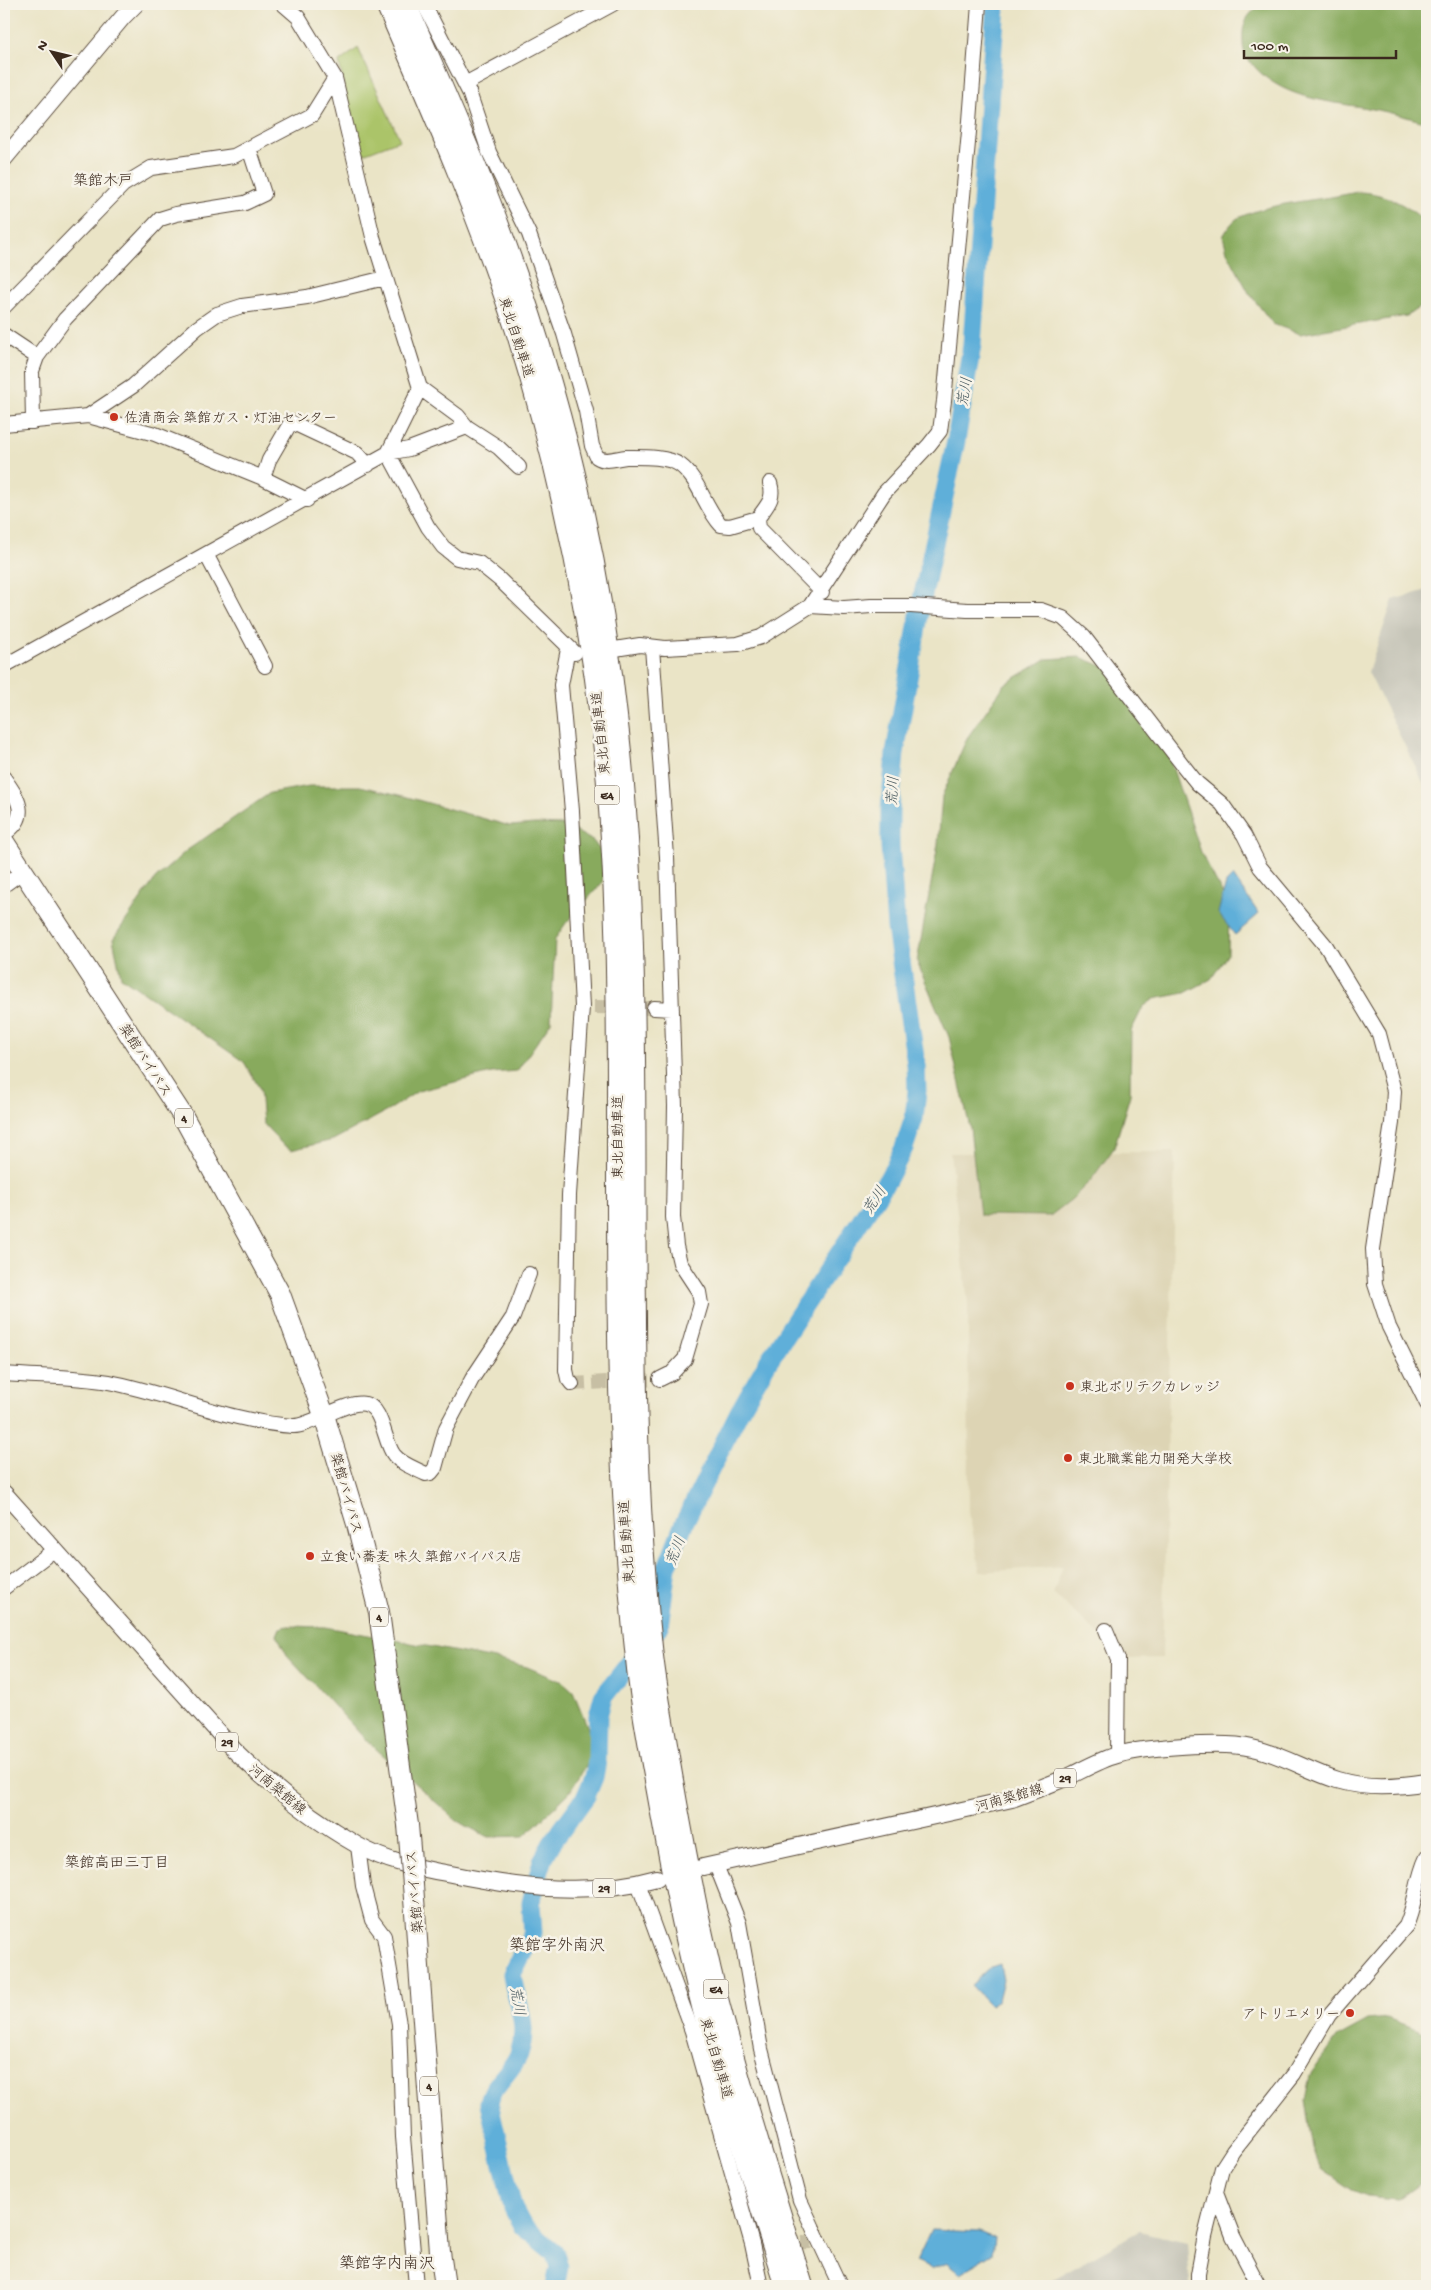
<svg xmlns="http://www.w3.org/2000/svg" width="1431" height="2290" font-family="'Gochi Hand','Klee One',sans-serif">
<rect width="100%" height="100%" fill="#f7f3e8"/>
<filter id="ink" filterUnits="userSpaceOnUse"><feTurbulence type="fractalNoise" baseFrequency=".02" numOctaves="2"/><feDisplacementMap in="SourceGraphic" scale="10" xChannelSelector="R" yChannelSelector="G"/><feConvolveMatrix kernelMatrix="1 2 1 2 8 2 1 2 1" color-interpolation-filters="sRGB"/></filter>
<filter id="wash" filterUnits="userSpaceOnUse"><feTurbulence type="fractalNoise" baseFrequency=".0096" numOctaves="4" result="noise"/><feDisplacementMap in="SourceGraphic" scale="20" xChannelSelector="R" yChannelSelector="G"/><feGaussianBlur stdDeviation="1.12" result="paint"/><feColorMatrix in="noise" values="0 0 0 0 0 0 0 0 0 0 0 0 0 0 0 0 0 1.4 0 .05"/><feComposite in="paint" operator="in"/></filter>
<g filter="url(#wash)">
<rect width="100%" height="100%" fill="#eae4c6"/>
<path fill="#ddd4b4" d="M 1175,1152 L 1162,1658 L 1127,1659 L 1053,1594 L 1063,1566 L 980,1572 L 969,1512 L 968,1303 L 950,1153 Z"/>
<path fill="#c6c5b8" d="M 1427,590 L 1427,790 L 1368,672 L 1393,600 Z
M 1139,2231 L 1187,2242 L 1190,2286 L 1041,2286 Z"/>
<path fill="#abc469" stroke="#737744" d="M 358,48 L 400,140 L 358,156 L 339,62 Z"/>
<path fill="#88aa5d" stroke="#626a3e" d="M 1261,4 L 1427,4 L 1427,123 C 1414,119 1400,115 1387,112 C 1341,101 1286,104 1253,65 C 1246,57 1243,53 1243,42 C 1242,23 1246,16 1261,4 Z
M 1357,192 C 1383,192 1409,205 1427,224 L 1427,297 L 1421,306 L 1407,316 L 1300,334 L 1273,324 L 1249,293 L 1227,252 L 1223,236 C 1227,230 1232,221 1238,218 C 1274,201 1319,201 1357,192 Z
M 1080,657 L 1117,672 L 1156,719 L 1202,855 L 1229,906 L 1228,954 L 1211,979 L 1185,993 L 1154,999 L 1143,1007 L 1131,1031 L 1130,1095 L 1114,1148 L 1091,1180 L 1072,1199 L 1050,1216 L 980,1215 L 970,1128 L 949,1037 L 917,962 L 938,844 L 942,796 L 967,738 L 1005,684 L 1046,659 Z
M 309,786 L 360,786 L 400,795 L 510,826 L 535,824 L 565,825 L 593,841 L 607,859 L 602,883 L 566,923 L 555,939 L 551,1022 L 517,1071 L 492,1073 L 418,1091 L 389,1110 L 333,1140 L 291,1150 L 281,1143 L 263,1123 L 260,1089 L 244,1062 L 121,977 L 113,939 L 155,879 L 186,851 L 270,793 Z
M 288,1626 L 326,1627 L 495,1659 L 527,1667 L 563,1682 L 573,1691 L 588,1728 L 592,1747 L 591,1758 L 569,1793 L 524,1836 L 488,1837 L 457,1821 L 365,1739 L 287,1655 L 277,1635 L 280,1628 Z
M 1387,2018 L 1423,2032 L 1427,2037 L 1427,2178 L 1398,2199 L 1367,2196 L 1352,2190 L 1323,2170 L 1313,2149 L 1305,2101 L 1310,2076 L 1337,2037 L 1368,2020 Z"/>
<path fill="#5fafd9" stroke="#4d6c7c" d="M 1233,876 L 1259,914 L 1235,935 L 1218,913 L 1226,883 Z
M 1000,1964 L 1003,1980 L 998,2000 L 990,2005 L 971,1985 L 991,1967 Z
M 931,2230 L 980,2232 L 994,2238 L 992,2254 L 960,2273 L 946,2262 L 932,2269 L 916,2262 Z"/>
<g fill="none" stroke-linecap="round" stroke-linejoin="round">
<path stroke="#5fafd9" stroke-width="19" d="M 555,2286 L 559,2267 L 555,2253 L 523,2227 L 513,2208 L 489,2103 C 492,2084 512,2072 519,2054 C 530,2022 515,2002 512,1974 L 533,1933 L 531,1903 L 542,1861 L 552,1843 L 586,1796 L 594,1777 L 597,1761 L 598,1716 L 603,1697 L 659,1626 L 667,1567 L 684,1523 L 740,1410 L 769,1360 L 888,1179 L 904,1148 L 914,1118 L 917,1091 L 916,1064 L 896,927 L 890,846 L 890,810 L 895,753 L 921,604 L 956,441 L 972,345 L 996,4"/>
</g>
</g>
<g filter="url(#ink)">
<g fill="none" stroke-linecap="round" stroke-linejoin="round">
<path stroke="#c7bfa4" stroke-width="14" stroke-dasharray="14 7" stroke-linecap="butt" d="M 594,1007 L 654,1008
M 572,1384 L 660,1379
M 760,2244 L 811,2242"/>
<defs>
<path id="minor" d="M 424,4 L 469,92 L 489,152 L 529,234 L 564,334 L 586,411 L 592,446 L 597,457 C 606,463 616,458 626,457 C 642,457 667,456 680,465 C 699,479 705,508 721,525 L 730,526 L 758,518
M 465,84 L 613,4
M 4,307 L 123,185 L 151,168 L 234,156 L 249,148 L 312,115 L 335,78
M 4,335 L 37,357
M 420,388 L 458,416 L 467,427 L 498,447 L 519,467
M 88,416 L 133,386 L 197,328 L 217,314 L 242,306 L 307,297 L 385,278
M 33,422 L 32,371 L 37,357 L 65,319 L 160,219 L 176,214 L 245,203 L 264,194 L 249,148
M 4,424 L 88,416 L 155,434 L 263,478 L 307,500
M 467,427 L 409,449 L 388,453 L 428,527 L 443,547 L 457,558 L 479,563 L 500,580 L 575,653
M 263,478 L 269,460 L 291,422 L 357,453 L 368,465
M 770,483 C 775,499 767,505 758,518 L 759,528 L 822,592
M 206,554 L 265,666
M 810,606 L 844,608 L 871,606 L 911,606 L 967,610 L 1041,610 L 1063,618 L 1084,637 L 1185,768 L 1197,783 L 1222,804 L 1244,835 L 1260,867 L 1326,946 L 1379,1034 L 1394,1091 L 1392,1123 L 1373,1249 L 1375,1284 L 1389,1327 L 1427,1404
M 652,647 L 667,857 L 675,1106 L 673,1217 L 676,1246 L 680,1263 L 699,1292 L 701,1304 L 685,1359 L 672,1373 L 660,1379
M 568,649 L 561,685 L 572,811 L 582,1007 L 569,1195 L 566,1370 L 568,1379 L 572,1384
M 615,649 L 640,645 L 665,648 L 738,644 L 761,637 L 810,606 L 884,493 L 929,445 L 940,431 L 944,401 L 970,121 L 979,4
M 4,666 L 388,453 L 420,388 L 373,237 L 335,78 L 298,17 L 283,4
M 4,778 C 18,798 31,817 4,834
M 4,885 L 22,872
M 654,1008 L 672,1009
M 4,1374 C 38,1377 75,1376 109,1382 C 171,1394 230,1422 293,1426 C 309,1427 346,1400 365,1404 C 383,1407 384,1443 394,1455 C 401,1464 416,1469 426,1474 L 431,1473 L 435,1468 L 446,1428 L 472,1379 L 513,1317 L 529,1274
M 4,1588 L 54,1550
M 1106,1630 L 1118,1659 L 1117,1755
M 358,1846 L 363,1886 L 372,1920 L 384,1936 L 399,2024 L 403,2137 L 416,2286
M 716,1865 L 739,1923 L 761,2049 L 800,2200 L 840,2286
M 638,1883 L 692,2031 L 752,2244 L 761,2286
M 1216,2192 L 1233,2236 L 1259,2286
M 1198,2286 L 1198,2274 L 1205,2236 L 1222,2168 L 1233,2151 L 1294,2074 L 1329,2015 L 1406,1926 C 1416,1904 1416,1879 1427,1857"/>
<path id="major" d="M 4,159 L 123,17 L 136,4
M 4,1493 L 234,1750 C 272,1787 311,1819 357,1845 C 386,1862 418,1868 451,1874 C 519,1888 590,1897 657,1878
M 703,1867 L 1012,1799 C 1032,1791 1052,1784 1072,1775 C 1086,1768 1102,1759 1117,1755 C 1145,1747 1224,1741 1252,1748 C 1282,1754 1308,1771 1337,1780 C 1367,1789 1397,1787 1427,1782"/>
<path id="highway" d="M 386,4 C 433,112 480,219 516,331 C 557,462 586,596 602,732 C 619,885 617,1037 617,1190 C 617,1347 619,1503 636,1659 C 640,1702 648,1744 656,1786 C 667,1848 679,1910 693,1970 C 718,2077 753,2182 785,2286
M 406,4 C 437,75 470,147 497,220 C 559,384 601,559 619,733 C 652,1037 619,1343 652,1647 C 656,1686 664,1725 670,1763 C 682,1833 695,1902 711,1971 C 737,2077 771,2182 803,2286
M 4,842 L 184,1118 L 280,1294 L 324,1415 L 357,1524 L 379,1612 L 408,1825
M 413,1885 L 440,2252 L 445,2286"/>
</defs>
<use href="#minor" stroke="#554637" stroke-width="16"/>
<use href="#major" stroke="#554637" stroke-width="18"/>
<use href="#highway" stroke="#554637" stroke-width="22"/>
<use href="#minor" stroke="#fff" stroke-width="14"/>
<use href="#major" stroke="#fff" stroke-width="16"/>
<use href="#highway" stroke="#fff" stroke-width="20"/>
<defs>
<path id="highway-bridge" d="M 408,1825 L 413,1885"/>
</defs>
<use href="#highway-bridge" stroke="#554637" stroke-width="22" stroke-linecap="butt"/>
<use href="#highway-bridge" stroke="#fff" stroke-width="20"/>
</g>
</g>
<g fill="#c8321e" stroke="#f7f3e8" stroke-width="2">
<circle cx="114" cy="417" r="5"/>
<circle cx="1070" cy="1386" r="5"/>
<circle cx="1068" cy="1458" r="5"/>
<circle cx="310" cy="1556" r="5"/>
<circle cx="1350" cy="2013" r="5"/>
</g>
<g text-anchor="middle" stroke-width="5" stroke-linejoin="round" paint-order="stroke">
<g fill="#f7f3e8" stroke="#73665b" stroke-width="1">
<rect x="594.5" y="785.5" width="25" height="19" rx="4"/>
<rect x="175" y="1108.5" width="18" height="19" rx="4"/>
<rect x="370" y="1607.5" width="18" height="19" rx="4"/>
<rect x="216" y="1732.5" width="22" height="19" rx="4"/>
<rect x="1054" y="1768.5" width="22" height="19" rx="4"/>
<rect x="593" y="1878.5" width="22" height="19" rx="4"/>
<rect x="703.5" y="1979.5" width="25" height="19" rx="4"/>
<rect x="420" y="2076.5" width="18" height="19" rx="4"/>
</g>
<g font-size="12" font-weight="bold" fill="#3b2a1e">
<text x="607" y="799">E4</text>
<text x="184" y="1122">4</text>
<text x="379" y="1621">4</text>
<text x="227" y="1746">29</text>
<text x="1065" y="1782">29</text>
<text x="604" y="1892">29</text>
<text x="716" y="1993">E4</text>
<text x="429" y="2090">4</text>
</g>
<g font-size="14" fill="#3b2a1e" stroke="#f7f3e8">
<text transform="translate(517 337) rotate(72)" y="5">東北自動車道</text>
<text transform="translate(600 733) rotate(-96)" y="5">東北自動車道</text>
<text transform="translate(146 1060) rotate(57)" y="5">築館バイパス</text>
<text transform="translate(617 1137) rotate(-90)" y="5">東北自動車道</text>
<text transform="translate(347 1493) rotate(74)" y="5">築館バイパス</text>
<text transform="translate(626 1542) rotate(-94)" y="5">東北自動車道</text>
<text transform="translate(278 1789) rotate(40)" y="5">河南築館線</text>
<text transform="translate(1009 1797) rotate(-16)" y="5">河南築館線</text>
<text transform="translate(414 1892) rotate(-95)" y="5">築館バイパス</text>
<text transform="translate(717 2058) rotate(74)" y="5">東北自動車道</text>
</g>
<g font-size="14" fill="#3b2a1e" stroke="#f7f3e8" text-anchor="start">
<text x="124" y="422">佐清商会 築館ガス・灯油センター</text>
<text x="1080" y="1391">東北ポリテクカレッジ</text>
<text x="1078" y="1463">東北職業能力開発大学校</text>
<text x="320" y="1561">立食い蕎麦 味久 築館バイパス店</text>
<text x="1340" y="2018" text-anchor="end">アトリエメリー</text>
</g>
<g font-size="15" fill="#3b2a1e" stroke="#f7f3e8">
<text x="103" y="185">築館木戸</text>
<text x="117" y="1867">築館高田三丁目</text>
</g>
<g font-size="15" font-style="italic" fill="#48595f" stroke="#f7f3e8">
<text transform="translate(964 392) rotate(-81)" y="5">荒川</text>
<text transform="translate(892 791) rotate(-86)" y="5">荒川</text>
<text transform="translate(874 1200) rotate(-57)" y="5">荒川</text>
<text transform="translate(675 1551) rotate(-69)" y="5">荒川</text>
<text transform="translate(518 2001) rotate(80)" y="5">荒川</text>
</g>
<g font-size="16" fill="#3b2a1e" stroke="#f7f3e8">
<text x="557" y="1950">築館字外南沢</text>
<text x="387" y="2268">築館字内南沢</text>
</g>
</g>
<rect width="1431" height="2290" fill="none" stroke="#f7f3e8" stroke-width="20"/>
<g transform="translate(52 52) rotate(305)" stroke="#f7f3e8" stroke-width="4" paint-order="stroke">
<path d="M0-4L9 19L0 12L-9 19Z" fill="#3b2a1e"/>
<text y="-8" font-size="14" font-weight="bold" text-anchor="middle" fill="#3b2a1e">N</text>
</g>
<path d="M1244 50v8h152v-8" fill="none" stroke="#3b2a1e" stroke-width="2.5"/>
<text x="1251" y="50" font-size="15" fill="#3b2a1e" stroke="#f7f3e8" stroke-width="4" paint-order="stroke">100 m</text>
</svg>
